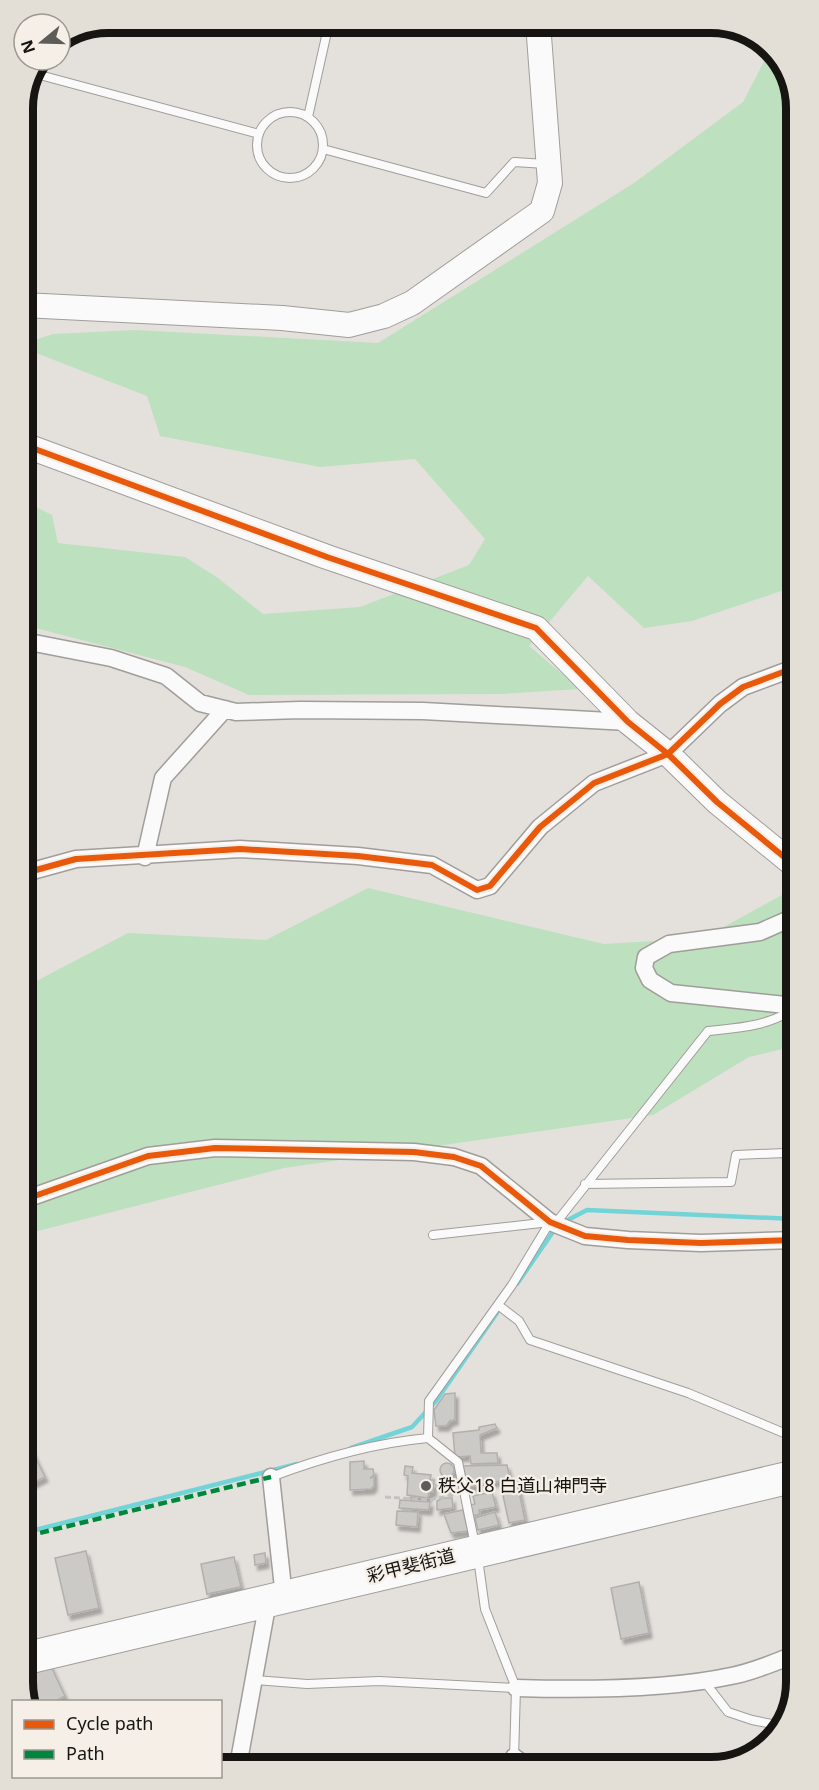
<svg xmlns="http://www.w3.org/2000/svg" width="819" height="1790" font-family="'Noto Sans','Noto Sans JP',sans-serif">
<defs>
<filter id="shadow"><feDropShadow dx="3" dy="5" stdDeviation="1.5" flood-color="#0004"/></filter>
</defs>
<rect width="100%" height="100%" fill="#e4e1dd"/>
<path fill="#bde0be" d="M 770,50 L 792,80 L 793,587 L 692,621 L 644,628 L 588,576 L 529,646 L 580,689 L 500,694 L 249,695 L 185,667 L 24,625 L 24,501 L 52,515 L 58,543 L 185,557 L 218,578 L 263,614 L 360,607 L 469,565 L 485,539 L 415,459 L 320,467 L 160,436 L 147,396 L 23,348 L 23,344 L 53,334 L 135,330 L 378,343 L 634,183 L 743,102 Z
M 368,888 L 604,944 L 704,938 L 789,891 L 794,892 L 795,1046 L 749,1057 L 653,1115 L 284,1168 L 26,1234 L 25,987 L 128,933 L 266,940 Z"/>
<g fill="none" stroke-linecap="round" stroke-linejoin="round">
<path stroke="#72d4d7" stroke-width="4.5" d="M 564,1222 L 587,1210 L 795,1219
M 517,1284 L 555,1229
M 351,1448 L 412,1427 L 436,1401 L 497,1313
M 27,1532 L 297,1464"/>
</g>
<path fill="#cccac6" stroke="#b2b0ad" stroke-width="1.5" filter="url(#shadow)" d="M 455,1393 L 455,1420 L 450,1421 L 446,1426 L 436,1426 L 434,1410 L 445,1394 Z
M 495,1424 L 497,1428 L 480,1435 L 481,1453 L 497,1453 L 498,1463 L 471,1464 L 470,1456 L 455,1457 L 453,1433 L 479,1430 L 479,1427 Z
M 26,1438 L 45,1477 L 27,1486 Z
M 364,1461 L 364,1469 L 373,1469 L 374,1475 L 370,1478 L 374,1477 L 374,1486 L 371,1489 L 350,1490 L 350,1462 Z
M440 1470a7 7 0 1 1 14 0a7 7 0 1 1-14 0Z
M 507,1465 L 510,1479 L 468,1487 L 463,1466 Z
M 405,1466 L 413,1467 L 412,1473 L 431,1475 L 430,1480 L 434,1480 L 433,1492 L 429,1492 L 428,1498 L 407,1495 L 408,1476 L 404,1475 Z
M 517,1482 L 525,1520 L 509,1523 L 501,1486 Z
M 492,1492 L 496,1507 L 479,1510 L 480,1514 L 473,1516 L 470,1505 L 475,1504 L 473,1496 Z
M 443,1498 L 452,1498 L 453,1508 L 437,1510 L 437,1501 Z
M 400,1500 L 430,1502 L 429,1510 L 399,1508 Z
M 463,1510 L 468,1531 L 451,1533 L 444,1514 Z
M 397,1511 L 418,1512 L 417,1527 L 396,1525 Z
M 495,1512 L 499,1525 L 478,1530 L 475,1518 Z
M 86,1551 L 99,1608 L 68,1615 L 55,1558 Z
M 265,1553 L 266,1563 L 255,1565 L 254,1555 Z
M 234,1557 L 241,1587 L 207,1594 L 201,1564 Z
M 639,1582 L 649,1633 L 621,1639 L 611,1588 Z
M 48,1660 L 65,1696 L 54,1702 L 39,1702 L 27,1678 L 27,1670 Z"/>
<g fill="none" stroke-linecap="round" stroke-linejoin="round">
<defs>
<path id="lane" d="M 36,74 L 259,134
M257 145a33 33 0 1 1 66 0a33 33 0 1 1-66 0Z
M 308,117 L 329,23
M 323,149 L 486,193 L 514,162 L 546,164
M 585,1184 L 731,1182 L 736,1155 L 785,1153 L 795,1183
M 555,1224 L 708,1031 C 736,1028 773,1026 795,1007
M 433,1235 L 550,1222
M 498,1305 L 519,1321 L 530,1340 L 688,1393 L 796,1438
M 428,1438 L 458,1462 L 475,1545
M 271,1477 C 321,1458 375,1443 428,1438 L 429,1401 L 512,1285 L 550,1222
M 478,1558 L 485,1609 L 516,1688 L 514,1758
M 255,1680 L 307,1684 L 379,1681 L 516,1688
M 704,1681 L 728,1712 L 752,1720 L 782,1726"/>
<path id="street" d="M 24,641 L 111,658 L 166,676 L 200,703 L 236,712 L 300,710 L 423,711 L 628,722
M 145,857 L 163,778 L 225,709
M 25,873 L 76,859 L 240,849 L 358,856 L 432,865 L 477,890 L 490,886 L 540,827 L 594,783 L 668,754 L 720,704 L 743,687 L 794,668
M 794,917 L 760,932 L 669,944 L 646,957 L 644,968 L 650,980 L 671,993 L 795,1006
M 26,1199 L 148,1156 L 215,1148 L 414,1152 L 454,1157 L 481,1166 L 550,1222 L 585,1236 L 628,1240 L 701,1243 L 795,1240
M 271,1477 L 284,1597
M 516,1688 C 583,1690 666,1690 731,1676 C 753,1672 776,1662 796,1654
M 514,1757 L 524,1764
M 238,1766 L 268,1601"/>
<path id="secondary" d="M 23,305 L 282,318 L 349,325 L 384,316 L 412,303 L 542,211 L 550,183 L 538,23
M 24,445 L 327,557 L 536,628 L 628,722 L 668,754 L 717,802 L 794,865"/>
<path id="highway" d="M 27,1658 L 796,1476"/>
</defs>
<use href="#lane" stroke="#a09d9a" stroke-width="10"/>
<use href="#street" stroke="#a09d9a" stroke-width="19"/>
<use href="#secondary" stroke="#a09d9a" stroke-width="26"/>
<use href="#highway" stroke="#a09d9a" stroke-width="34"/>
<path stroke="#c3c2c1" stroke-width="3" stroke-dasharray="6 3" stroke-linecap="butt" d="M 449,1482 L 450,1496
M 434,1486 L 449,1486
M 385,1497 L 429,1500 L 454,1495"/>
<use href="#lane" stroke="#fbfafa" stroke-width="8"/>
<use href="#street" stroke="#fbfafa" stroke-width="16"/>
<use href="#secondary" stroke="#fbfafa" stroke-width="24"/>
<use href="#highway" stroke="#fbfafa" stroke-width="32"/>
<path stroke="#00873e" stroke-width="4.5" stroke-dasharray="9 4.5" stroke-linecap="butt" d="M 27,1536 L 271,1477"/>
<defs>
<path id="cycleway" d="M 24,445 L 327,557 L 536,628 L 628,722 L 668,754 L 717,802 L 794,865
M 25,873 L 76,859 L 240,849 L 358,856 L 432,865 L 477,890 L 490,886 L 540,827 L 594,783 L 668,754 L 720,704 L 743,687 L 794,668
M 26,1199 L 148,1156 L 215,1148 L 414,1152 L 454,1157 L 481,1166 L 550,1222 L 585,1236 L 628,1240 L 701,1243 L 795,1240"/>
</defs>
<use href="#cycleway" stroke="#f5efe7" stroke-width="10"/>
<use href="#cycleway" stroke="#e8590c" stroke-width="6"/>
</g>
<circle fill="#5e5c59" stroke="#f5efe7" stroke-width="2" cx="426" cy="1486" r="6"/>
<g text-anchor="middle" stroke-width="4.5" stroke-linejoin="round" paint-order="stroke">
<g font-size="18" fill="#161512" stroke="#f5efe7" text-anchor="start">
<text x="438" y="1492">秩父18 白道山神門寺</text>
</g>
<g font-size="18" fill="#161512" stroke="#f5efe7">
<text transform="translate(411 1566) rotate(-14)" y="6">彩甲斐街道</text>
</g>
</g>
<path d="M0 0H819V1790H0ZM108 33H711A75 75 0 0 1 786 108V1682A75 75 0 0 1 711 1757H108A75 75 0 0 1 33 1682V108A75 75 0 0 1 108 33Z" fill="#e3ded6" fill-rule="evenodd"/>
<path fill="none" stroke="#161512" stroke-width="8" d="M108 33H711A75 75 0 0 1 786 108V1682A75 75 0 0 1 711 1757H108A75 75 0 0 1 33 1682V108A75 75 0 0 1 108 33Z"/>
<rect x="12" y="1700" width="210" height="78" fill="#f5efe7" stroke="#9c9892" stroke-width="1.5"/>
<rect x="24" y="1720" width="30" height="9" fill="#e8590c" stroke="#9c9892" stroke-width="1.5"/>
<text x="66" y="1730" font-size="18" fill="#161512">Cycle path</text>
<rect x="24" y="1750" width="30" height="9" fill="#00873e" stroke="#9c9892" stroke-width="1.5"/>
<text x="66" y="1760" font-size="18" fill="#161512">Path</text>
<g transform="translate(42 42) rotate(251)"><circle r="28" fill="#f5efe7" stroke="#9c9892" stroke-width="1.5"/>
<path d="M0-4.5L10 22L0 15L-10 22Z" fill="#5e5c59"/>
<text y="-9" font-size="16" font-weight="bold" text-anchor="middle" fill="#161512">N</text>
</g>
</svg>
